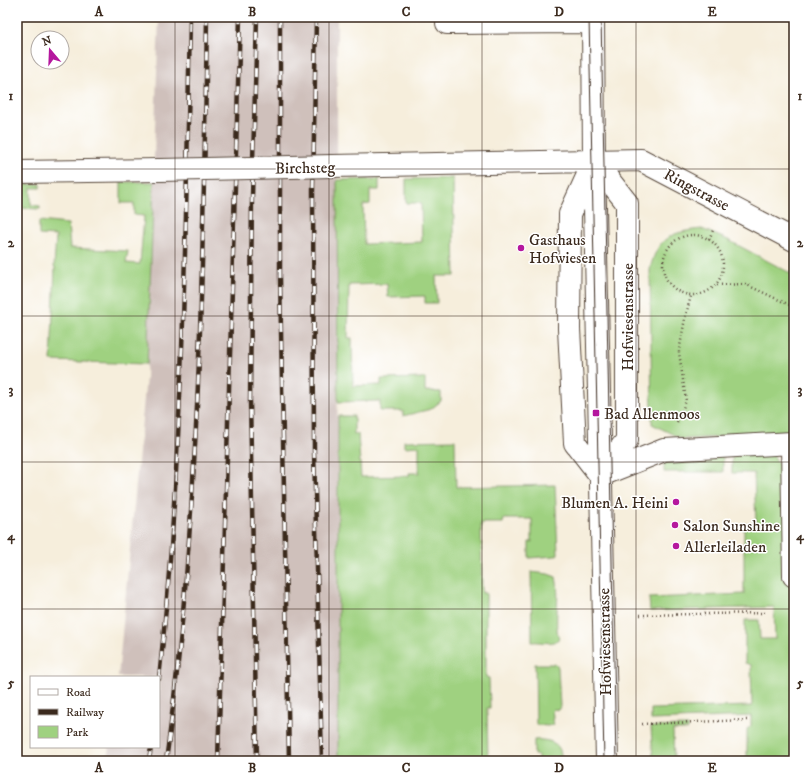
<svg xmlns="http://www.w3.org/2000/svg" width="811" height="778" font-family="'IM FELL DW Pica',serif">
<rect width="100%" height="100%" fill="#fff"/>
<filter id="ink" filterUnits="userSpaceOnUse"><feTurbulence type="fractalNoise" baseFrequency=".025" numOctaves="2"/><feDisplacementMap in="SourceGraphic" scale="8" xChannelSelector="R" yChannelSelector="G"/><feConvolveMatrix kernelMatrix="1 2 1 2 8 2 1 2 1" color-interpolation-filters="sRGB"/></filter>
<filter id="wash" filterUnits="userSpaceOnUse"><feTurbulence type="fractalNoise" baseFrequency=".012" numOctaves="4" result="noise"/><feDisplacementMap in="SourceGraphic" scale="16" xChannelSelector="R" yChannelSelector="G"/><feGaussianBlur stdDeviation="0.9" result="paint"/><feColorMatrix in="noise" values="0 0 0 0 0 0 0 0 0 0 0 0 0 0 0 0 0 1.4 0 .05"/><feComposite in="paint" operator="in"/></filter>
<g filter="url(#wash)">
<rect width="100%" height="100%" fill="#f6eedc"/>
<path fill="#cfc0bb" d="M 159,17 L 337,17 L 338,761 L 107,761 L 109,747 L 159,747 L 159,677 L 118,677 L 146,377 Z"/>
<path fill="#9fd180" stroke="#6d7e4f" d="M 453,178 L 455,276 L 436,276 L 437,303 L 425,303 L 425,296 L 388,297 L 387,284 L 349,285 L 348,338 L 352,338 L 353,386 L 381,385 L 381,379 L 425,378 L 425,391 L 441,392 L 441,401 L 431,409 L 403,416 L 403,411 L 380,411 L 380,401 L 338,402 L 337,180 L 379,179 L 379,190 L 370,190 L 370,204 L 363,205 L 364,244 L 422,242 L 421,203 L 406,203 L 406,179 Z
M 121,182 L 154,182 L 147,364 L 51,361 L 55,267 L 54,267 L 56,236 L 39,235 L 39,221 L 68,224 L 70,248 L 128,251 L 126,263 L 140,264 L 144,216 L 134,215 L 134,203 L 121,203 Z
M 41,184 L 40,188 L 31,188 L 31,205 L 40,206 L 40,209 L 17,208 L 17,185 Z
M 702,229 L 728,240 L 794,275 L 794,433 L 682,439 L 652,424 L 650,270 C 657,237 671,232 702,229 Z
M 338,416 L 354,416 L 354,434 L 358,434 L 361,477 L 409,476 L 409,473 L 419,473 L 419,446 L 404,447 L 404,441 L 455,440 L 456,487 L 555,485 L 558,554 L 555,556 L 529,558 L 529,542 L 532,542 L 532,519 L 504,519 L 503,523 L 481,523 L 482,593 L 486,593 L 486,677 L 489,678 L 490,708 L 487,708 L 488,761 L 338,761 Z
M 771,451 L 780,467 L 794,467 L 794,761 L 747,761 L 747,729 L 751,726 L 751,716 L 651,720 L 651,709 L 752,706 L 751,665 L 745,663 L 745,620 L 759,620 L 760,639 L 775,639 L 774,607 L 650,611 L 649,598 L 744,594 L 744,524 L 756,523 L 754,473 L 732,473 L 732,453 Z
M 723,454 L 723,472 L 664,472 L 664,461 Z
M 531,572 L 548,574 L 556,577 C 561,596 553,623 559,638 C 555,646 540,641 532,642 Z
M 535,664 L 555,664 L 558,667 L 560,707 L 558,710 L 554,709 L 552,711 L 553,716 L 552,721 L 554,724 L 548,726 L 536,725 Z
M 688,726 L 688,730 L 673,730 L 674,761 L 653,761 L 651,727 Z
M 534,740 C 550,739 563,743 561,761 L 538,761 L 538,755 L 534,755 Z"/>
</g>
<g filter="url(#ink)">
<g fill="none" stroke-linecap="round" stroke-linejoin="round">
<defs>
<path id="minor" d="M 447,17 L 447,23 L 593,22
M 593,17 L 594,161 L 607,761
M 594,161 L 627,203 L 627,440 L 600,475
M 332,166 L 641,160 L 794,240
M 592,166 L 570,214 L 569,329 L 575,443 L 600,475
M 17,172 L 160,170
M 601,475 L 664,450 L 792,443 L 794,576"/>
</defs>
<use href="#minor" stroke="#57473a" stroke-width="24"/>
<path stroke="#57473a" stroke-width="2.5" stroke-dasharray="1 3" stroke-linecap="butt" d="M663 265a30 30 0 1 1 60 0a30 30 0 1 1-60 0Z
M 709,239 L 714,228
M 717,285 L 745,284 L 794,307
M 677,422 L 686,401 L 679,352 L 685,318 L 691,296
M 640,615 L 767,613
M 642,724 L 747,720"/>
<use href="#minor" stroke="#fff" stroke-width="22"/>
<path stroke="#3b2a1e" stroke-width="1" d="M 589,17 L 604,761
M 601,17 L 616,761"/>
<defs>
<path id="rail" d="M 280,17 L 280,277 L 289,761
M 316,17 L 313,191 L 314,451 L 322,761
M 159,679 C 183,459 186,238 190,17
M 149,761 L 151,747
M 166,761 C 200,515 203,265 207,17
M 218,761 L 240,17
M 257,761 L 250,401 L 252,197 L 257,17"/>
</defs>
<use href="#rail" stroke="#3b2a1e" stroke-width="4.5"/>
<use href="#rail" stroke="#fff" stroke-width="3" stroke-dasharray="9" stroke-linecap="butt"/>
<defs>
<path id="minor-bridge" d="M 160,170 L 332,166"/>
</defs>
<use href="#minor-bridge" stroke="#57473a" stroke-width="24" stroke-linecap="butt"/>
<use href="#minor-bridge" stroke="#fff" stroke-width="22"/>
</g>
</g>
<path fill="none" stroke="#3b2a1e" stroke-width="1" stroke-opacity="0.55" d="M 175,17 L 175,761M 329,17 L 329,761M 482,17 L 482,761M 636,17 L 636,761M 17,169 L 794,169M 17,316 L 794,316M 17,462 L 794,462M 17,609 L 794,609"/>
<g fill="#b5179e" stroke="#fff" stroke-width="1.5">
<circle cx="521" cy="248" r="4"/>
<rect x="592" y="409" width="8" height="8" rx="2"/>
<circle cx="676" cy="502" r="4"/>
<circle cx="675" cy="525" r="4"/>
<circle cx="676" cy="546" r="4"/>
</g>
<g text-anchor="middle" stroke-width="3" stroke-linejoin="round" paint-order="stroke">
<g font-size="16" fill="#3b2a1e" stroke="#fff">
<text transform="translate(305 167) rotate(-1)" y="6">Birchsteg</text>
<text transform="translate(697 189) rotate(28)" y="6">Ringstrasse</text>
<text transform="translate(627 317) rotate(-90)" y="6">Hofwiesenstrasse</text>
<text transform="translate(604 642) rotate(-91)" y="6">Hofwiesenstrasse</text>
</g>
<g font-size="16" fill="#3b2a1e" stroke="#fff" text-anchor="start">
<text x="529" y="245">Gasthaus<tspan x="529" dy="18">Hofwiesen</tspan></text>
<text x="604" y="419">Bad Allenmoos</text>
<text x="668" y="508" text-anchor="end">Blumen A. Heini</text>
<text x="683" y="531">Salon Sunshine</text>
<text x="684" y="552">Allerleiladen</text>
</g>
</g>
<rect width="811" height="778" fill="none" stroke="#fff" stroke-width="44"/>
<rect x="30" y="676" width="130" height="72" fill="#ffffff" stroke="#b1aaa5"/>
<rect x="38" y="689" width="20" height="6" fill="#ffffff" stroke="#b1aaa5"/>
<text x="66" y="696" font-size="12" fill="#3b2a1e">Road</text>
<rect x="38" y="709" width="20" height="6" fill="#3b2a1e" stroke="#b1aaa5"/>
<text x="66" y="716" font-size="12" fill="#3b2a1e">Railway</text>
<rect x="38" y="726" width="20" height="12" fill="#9fd180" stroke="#b1aaa5"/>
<text x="66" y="736" font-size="12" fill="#3b2a1e">Park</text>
<g transform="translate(50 50) rotate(341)"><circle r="19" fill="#ffffff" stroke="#b1aaa5"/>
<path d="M0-3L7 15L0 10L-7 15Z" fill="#b5179e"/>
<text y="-6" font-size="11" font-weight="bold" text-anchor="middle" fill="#3b2a1e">N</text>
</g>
<rect x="22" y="22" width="767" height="734" fill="none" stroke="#3b2a1e" stroke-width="1.5"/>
<g font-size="13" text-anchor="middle" font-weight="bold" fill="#3b2a1e">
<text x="99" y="16">A</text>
<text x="252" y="16">B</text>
<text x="406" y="16">C</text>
<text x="559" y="16">D</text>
<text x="712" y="16">E</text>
<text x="11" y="100">1</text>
<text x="800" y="100">1</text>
<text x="11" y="247">2</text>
<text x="800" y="247">2</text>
<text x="11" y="394">3</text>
<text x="800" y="394">3</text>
<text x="11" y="540">4</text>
<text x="800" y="540">4</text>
<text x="11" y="687">5</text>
<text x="800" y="687">5</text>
<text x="99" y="772">A</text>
<text x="252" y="772">B</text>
<text x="406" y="772">C</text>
<text x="559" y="772">D</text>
<text x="712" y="772">E</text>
</g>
</svg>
